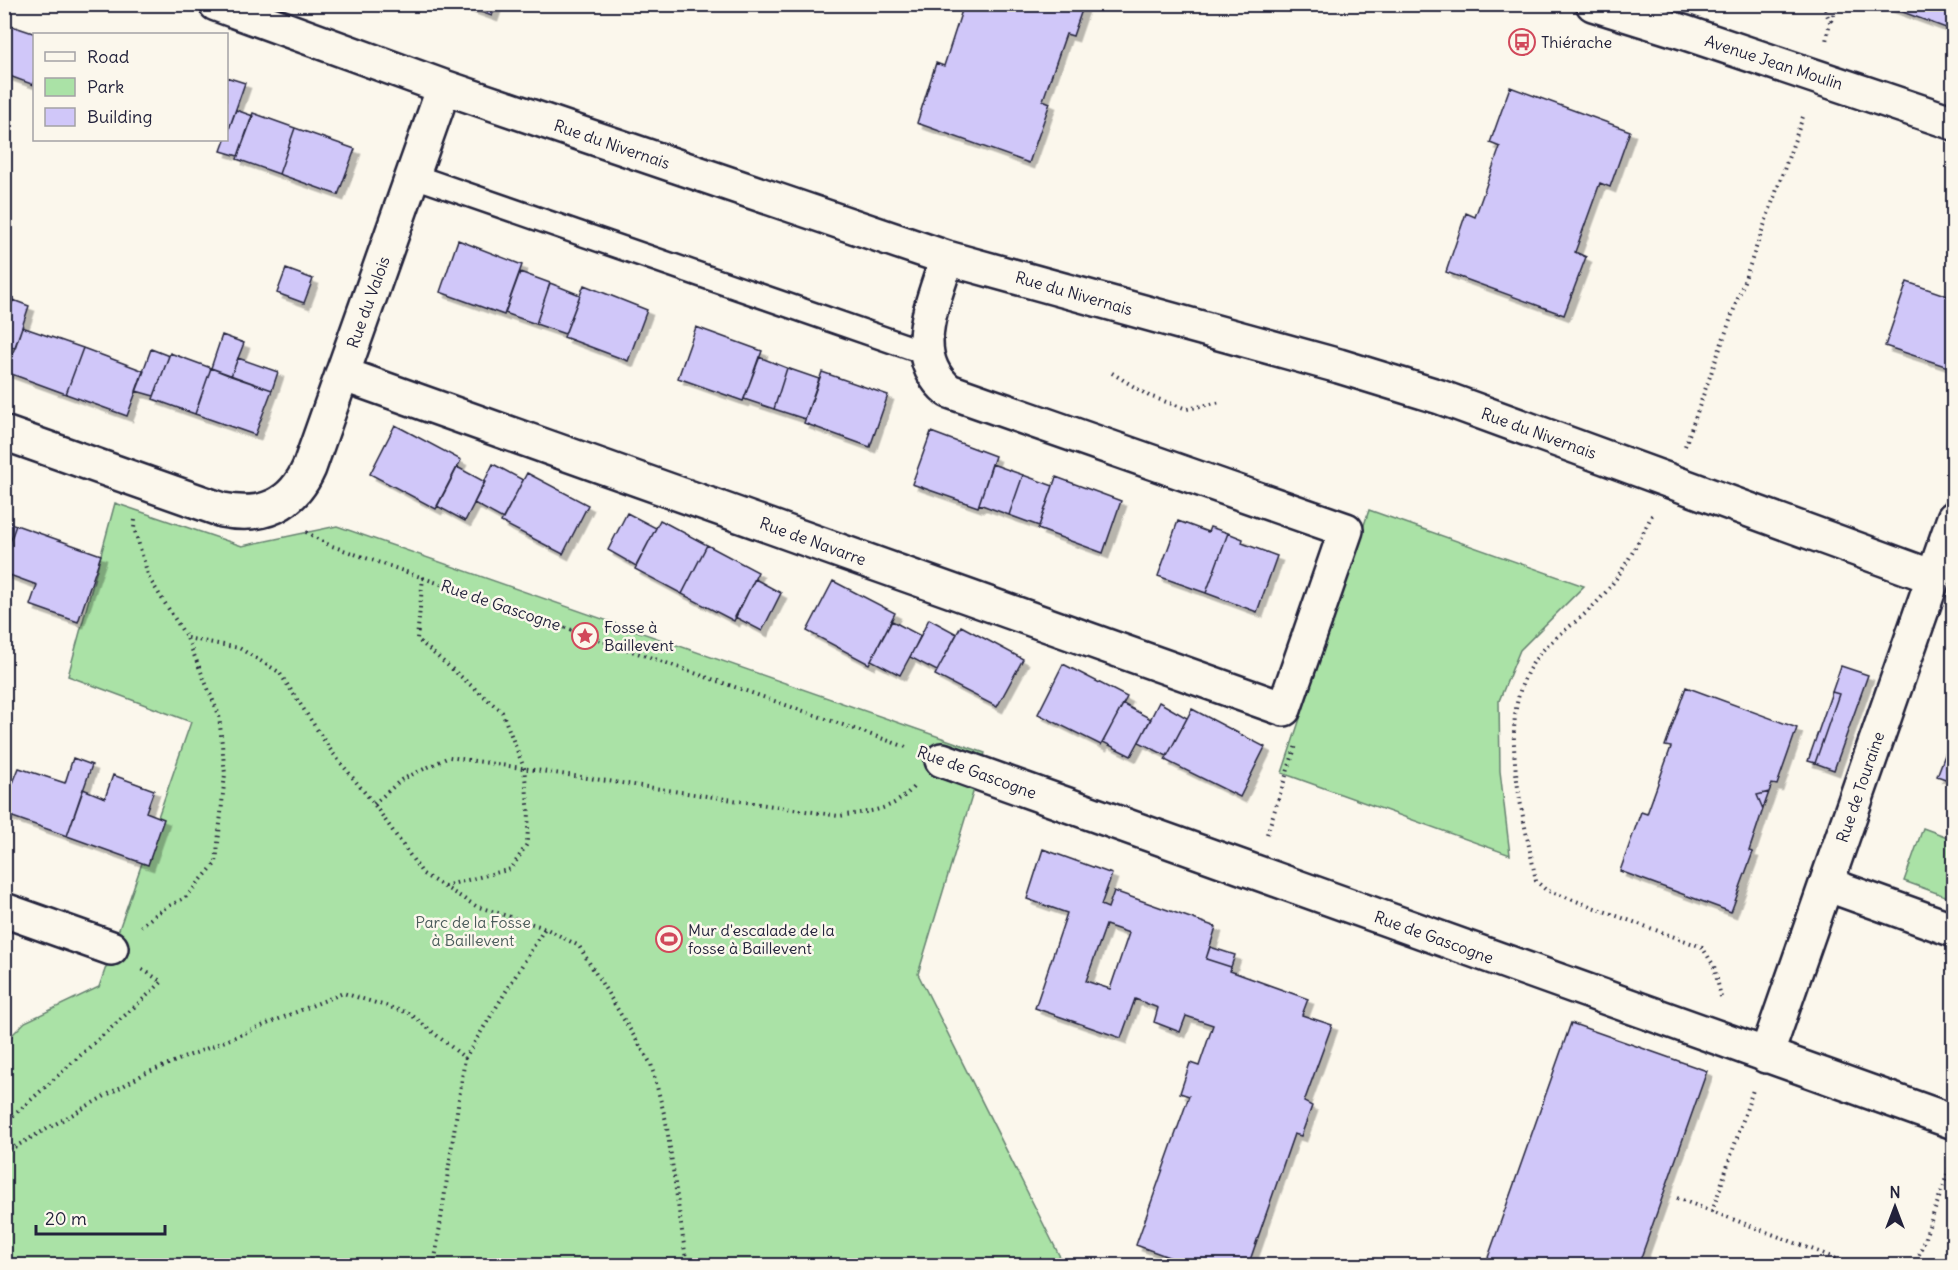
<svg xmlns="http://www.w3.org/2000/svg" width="1958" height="1270" font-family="Delius,sans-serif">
<defs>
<filter id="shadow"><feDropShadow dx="5.5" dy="5.5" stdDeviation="0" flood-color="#0004"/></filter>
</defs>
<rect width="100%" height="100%" fill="#fbf7ec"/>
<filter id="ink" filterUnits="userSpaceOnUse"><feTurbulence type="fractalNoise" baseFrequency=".0167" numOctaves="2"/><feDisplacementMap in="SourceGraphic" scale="12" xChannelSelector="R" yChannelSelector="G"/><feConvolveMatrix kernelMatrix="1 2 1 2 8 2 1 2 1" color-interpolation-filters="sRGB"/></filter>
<g filter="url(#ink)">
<path fill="#aae2a6" stroke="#668270" stroke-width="1.5" d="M 115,503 L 242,546 L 337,526 L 985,753 L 918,974 L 1064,1265 L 5,1265 L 4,1043 L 25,1022 L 99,987 L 191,722 L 68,676 Z
M 1369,510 L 1584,586 L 1520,650 L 1499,701 L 1500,771 L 1510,855 L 1282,773 Z
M 1923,828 L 1953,839 L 1953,899 L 1904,881 Z"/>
<path fill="#d0c7f9" stroke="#22223b" stroke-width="1.5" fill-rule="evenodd" filter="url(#shadow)" d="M 459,4 L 496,4 L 492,16 Z
M 964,4 L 1084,4 L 1073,36 L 1066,34 L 1043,100 L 1050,103 L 1029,163 L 917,123 L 936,63 L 944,66 Z
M 1881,4 L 1954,4 L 1954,31 Z
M 4,26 L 11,28 L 4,48 Z
M 12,26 L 36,34 L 34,85 L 4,74 L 4,48 Z
M 226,77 L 245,83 L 229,129 L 226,128 Z
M 1510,87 L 1630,131 L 1610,187 L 1600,183 L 1575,252 L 1586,257 L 1564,315 L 1446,272 L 1466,213 L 1475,217 L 1500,147 L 1490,143 Z
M 236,110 L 253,116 L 238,156 L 221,151 Z
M 253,113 L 295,128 L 279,174 L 237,159 Z
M 295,128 L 355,149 L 338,195 L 279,174 Z
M 458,240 L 522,265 L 504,315 L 440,292 Z
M 286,269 L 313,279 L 304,303 L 277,293 Z
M 520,272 L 550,283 L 536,324 L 505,313 Z
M 1907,282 L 1954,298 L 1954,369 L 1885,346 Z
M 550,283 L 580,295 L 565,334 L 536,324 Z
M 584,285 L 647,310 L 628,361 L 564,337 Z
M 4,295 L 14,298 L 4,323 Z
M 13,300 L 29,306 L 15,348 L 4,344 L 4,323 Z
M 22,327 L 83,348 L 66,394 L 6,372 Z
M 696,327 L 762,351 L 743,401 L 678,378 Z
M 222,335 L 244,343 L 231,376 L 211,368 Z
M 83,348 L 144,371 L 127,416 L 66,394 Z
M 151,349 L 169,356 L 154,396 L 136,391 Z
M 170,353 L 211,368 L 195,414 L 153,399 Z
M 759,357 L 787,368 L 774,409 L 744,399 Z
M 238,358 L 278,372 L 272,390 L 231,376 Z
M 211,368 L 272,390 L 255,435 L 195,414 Z
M 787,368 L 819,379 L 805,419 L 774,409 Z
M 822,372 L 888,395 L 870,447 L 804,423 Z
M 395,425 L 461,460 L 436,509 L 370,474 Z
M 931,432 L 995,456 L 978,507 L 912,484 Z
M 493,464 L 523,480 L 503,519 L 474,503 Z
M 992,464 L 1023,475 L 1009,515 L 979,504 Z
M 457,467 L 485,482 L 465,521 L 437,506 Z
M 527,473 L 588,505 L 563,554 L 501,522 Z
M 1023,475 L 1053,486 L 1039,526 L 1009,515 Z
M 1056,477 L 1121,501 L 1103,553 L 1038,529 Z
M 627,513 L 656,528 L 636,566 L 608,550 Z
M 660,520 L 707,545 L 682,594 L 635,569 Z
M 4,521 L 16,525 L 4,559 Z
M 1178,521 L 1208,532 L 1210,527 L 1228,533 L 1206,593 L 1158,576 Z
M 16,525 L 101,555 L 78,622 L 30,605 L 37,585 L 4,573 L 4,559 Z
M 1228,533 L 1243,539 L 1242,543 L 1277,556 L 1257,612 L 1206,593 Z
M 707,545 L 758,572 L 734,621 L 682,594 Z
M 755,579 L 781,593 L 762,631 L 735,617 Z
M 833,581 L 895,613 L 869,664 L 807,631 Z
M 929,619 L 957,634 L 937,671 L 910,657 Z
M 892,621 L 921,636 L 900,675 L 871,660 Z
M 961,626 L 1023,659 L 997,707 L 935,675 Z
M 1063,664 L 1127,697 L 1101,745 L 1038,714 Z
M 1841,666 L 1868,675 L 1834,770 L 1815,763 L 1839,694 L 1832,692 Z
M 1686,687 L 1797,728 L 1777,785 L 1772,784 L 1769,792 L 1757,795 L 1763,809 L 1749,851 L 1753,852 L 1731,912 L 1620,871 L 1641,812 L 1647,814 L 1671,747 L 1665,746 Z
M 1832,692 L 1839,694 L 1815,763 L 1808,761 Z
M 1159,702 L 1187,718 L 1167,756 L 1139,742 Z
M 1123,704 L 1151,719 L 1131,756 L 1103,742 Z
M 1192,709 L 1265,747 L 1240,797 L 1165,760 Z
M 1954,731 L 1954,782 L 1937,776 Z
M 73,758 L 92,765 L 67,836 L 4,814 L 4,781 L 13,783 L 19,768 L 65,783 Z
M 113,775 L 154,790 L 146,812 L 164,819 L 148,865 L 67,836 L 83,789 L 105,798 Z
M 1769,792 L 1763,809 L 1757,795 Z
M 1043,849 L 1112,874 L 1101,905 L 1108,908 L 1114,891 L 1216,927 L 1206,959 L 1231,967 L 1230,971 L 1308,999 L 1302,1015 L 1332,1025 L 1304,1102 L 1312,1106 L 1301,1136 L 1294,1134 L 1248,1266 L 1193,1266 L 1136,1245 L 1189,1096 L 1180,1093 L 1190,1063 L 1199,1066 L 1213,1025 L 1186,1016 L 1180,1032 L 1154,1022 L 1158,1008 L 1135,999 L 1121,1038 L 1035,1008 L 1067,913 L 1027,899 ZM 1106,925 L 1129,933 L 1110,989 L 1086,981 Z
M 1210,947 L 1235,955 L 1231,967 L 1206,959 Z
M 1571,1023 L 1707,1071 L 1638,1266 L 1485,1266 Z"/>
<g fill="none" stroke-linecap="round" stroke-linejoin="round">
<defs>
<path id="service" d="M 414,176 L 926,353"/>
<path id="minor" d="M 216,4 L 444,87 L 947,258 L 1339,366 L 1440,397 L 1933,577
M 342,374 L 1284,709 L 1346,530 L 949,391 C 906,356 934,302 947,258
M 4,433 L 222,510 C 262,518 292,506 309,468 L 444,87
M 942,760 L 1954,1122
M 1826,884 L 1954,930
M 4,910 L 111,948
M 1766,1056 L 1954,518"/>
<path id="tertiary" d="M 1593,4 L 1686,33 L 1954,123"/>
</defs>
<use href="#service" stroke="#22223b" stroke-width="27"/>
<use href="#minor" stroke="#22223b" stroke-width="38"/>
<use href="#tertiary" stroke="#22223b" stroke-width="38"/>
<path stroke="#22223b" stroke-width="4" stroke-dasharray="1.5 4.5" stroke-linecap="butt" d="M 1823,4 L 1830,22 L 1826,41
M 1831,21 L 1837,4
M 1112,373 L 1149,396 L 1187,409 L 1221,402
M 1685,446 L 1804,114
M 1652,515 C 1635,549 1618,583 1589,610 C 1570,628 1548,640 1533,663 C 1494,720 1525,819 1536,881 L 1546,890 L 1702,947 L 1714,966 L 1721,997
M 135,520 L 134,528 L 149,578 L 187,638 L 219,715 L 225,774 L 216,863 L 185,898 L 163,909 L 141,926
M 306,532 L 329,545 L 906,747
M 423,577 L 417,639 L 502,712 L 524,768 L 529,813 L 527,844 L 511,869 L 444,886
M 187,638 L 239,648 L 279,672 L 332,752 L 374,804 L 423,874 L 476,906 L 545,928 L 579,946 L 651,1064 L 666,1121 L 687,1266
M 374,804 L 401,780 L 449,757 L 839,816 C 870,811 893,812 915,785
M 1267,834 L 1296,745
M 4,1124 L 162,982 L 142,969
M 4,1153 L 144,1074 L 343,993 L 409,1013 L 465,1058 L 545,928
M 1677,1198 L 1856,1266
M 1712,1212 L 1753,1090
M 434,1266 L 465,1058
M 1915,1266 L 1952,1161"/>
<use href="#service" stroke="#fbf7ec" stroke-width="22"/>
<use href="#minor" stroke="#fbf7ec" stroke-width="33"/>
<use href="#tertiary" stroke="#fbf7ec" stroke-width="33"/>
</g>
</g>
<defs>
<symbol id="bus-ring" viewBox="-11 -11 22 22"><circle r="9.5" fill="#fbf7ec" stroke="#d1495b" stroke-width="1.5"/><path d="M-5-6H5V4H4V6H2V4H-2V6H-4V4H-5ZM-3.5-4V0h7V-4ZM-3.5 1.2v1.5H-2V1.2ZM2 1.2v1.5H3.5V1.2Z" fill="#d1495b"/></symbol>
<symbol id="sight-ring" viewBox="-11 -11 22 22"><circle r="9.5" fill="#fbf7ec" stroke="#d1495b" stroke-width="1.5"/><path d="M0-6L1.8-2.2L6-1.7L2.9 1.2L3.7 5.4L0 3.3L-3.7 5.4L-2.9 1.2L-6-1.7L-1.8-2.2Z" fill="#d1495b"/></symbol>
<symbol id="stadium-ring" viewBox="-11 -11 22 22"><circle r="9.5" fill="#fbf7ec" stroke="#d1495b" stroke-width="1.5"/><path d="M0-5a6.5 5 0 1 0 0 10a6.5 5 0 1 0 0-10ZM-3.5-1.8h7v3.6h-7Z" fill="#d1495b"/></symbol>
</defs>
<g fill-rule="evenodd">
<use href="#bus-ring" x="1507" y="27" width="30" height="30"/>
<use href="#sight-ring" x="570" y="621" width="30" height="30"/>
<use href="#stadium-ring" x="654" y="924" width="30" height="30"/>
</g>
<g text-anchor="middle" stroke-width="5" stroke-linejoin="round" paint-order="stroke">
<g font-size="16" fill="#22223b" stroke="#fbf7ec" text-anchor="start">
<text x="1541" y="48">Thiérache</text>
<text x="604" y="633">Fosse à<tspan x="604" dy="18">Baillevent</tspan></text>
<text x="688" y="936">Mur d'escalade de la<tspan x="688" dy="18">fosse à Baillevent</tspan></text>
</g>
<g font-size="16" fill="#22223b" stroke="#fbf7ec">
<text transform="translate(1774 62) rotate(18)" y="6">Avenue Jean Moulin</text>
<text transform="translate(612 144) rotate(19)" y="6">Rue du Nivernais</text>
<text transform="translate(1074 293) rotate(16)" y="6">Rue du Nivernais</text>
<text transform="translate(368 302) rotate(-70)" y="6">Rue du Valois</text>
<text transform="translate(1539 433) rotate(20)" y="6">Rue du Nivernais</text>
<text transform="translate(813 541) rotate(20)" y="6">Rue de Navarre</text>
<text transform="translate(501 605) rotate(19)" y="6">Rue de Gascogne</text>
<text transform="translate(977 772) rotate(20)" y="6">Rue de Gascogne</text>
<text transform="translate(1860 787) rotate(-71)" y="6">Rue de Touraine</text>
<text transform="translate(1434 937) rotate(20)" y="6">Rue de Gascogne</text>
</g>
<g font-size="16" fill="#4b5c5b" stroke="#fbf7ec">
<text x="473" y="928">Parc de la Fosse<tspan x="473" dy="18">à Baillevent</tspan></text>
</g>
</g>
<rect width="1958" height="1270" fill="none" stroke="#fbf7ec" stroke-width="24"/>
<rect x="12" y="12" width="1934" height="1246" fill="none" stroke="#22223b" stroke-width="2" filter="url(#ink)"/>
<rect x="33" y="33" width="195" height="108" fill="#fbf7ec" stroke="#a4a2a5" stroke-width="1.5"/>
<rect x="45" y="52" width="30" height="9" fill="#fbf7ec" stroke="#a4a2a5" stroke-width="1.5"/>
<text x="87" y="63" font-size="18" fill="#22223b">Road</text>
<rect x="45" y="78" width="30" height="18" fill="#aae2a6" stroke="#a4a2a5" stroke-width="1.5"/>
<text x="87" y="93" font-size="18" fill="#22223b">Park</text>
<rect x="45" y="108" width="30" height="18" fill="#d0c7f9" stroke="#a4a2a5" stroke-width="1.5"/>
<text x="87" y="123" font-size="18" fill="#22223b">Building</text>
<g transform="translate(1895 1207)" stroke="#fbf7ec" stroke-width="4.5" paint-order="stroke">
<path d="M0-4.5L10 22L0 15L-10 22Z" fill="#22223b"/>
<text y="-9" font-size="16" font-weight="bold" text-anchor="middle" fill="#22223b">N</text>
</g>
<path d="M36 1225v9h129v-9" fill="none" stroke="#22223b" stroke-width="3"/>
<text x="45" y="1225" font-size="18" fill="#22223b" stroke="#fbf7ec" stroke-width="4.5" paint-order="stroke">20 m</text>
</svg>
